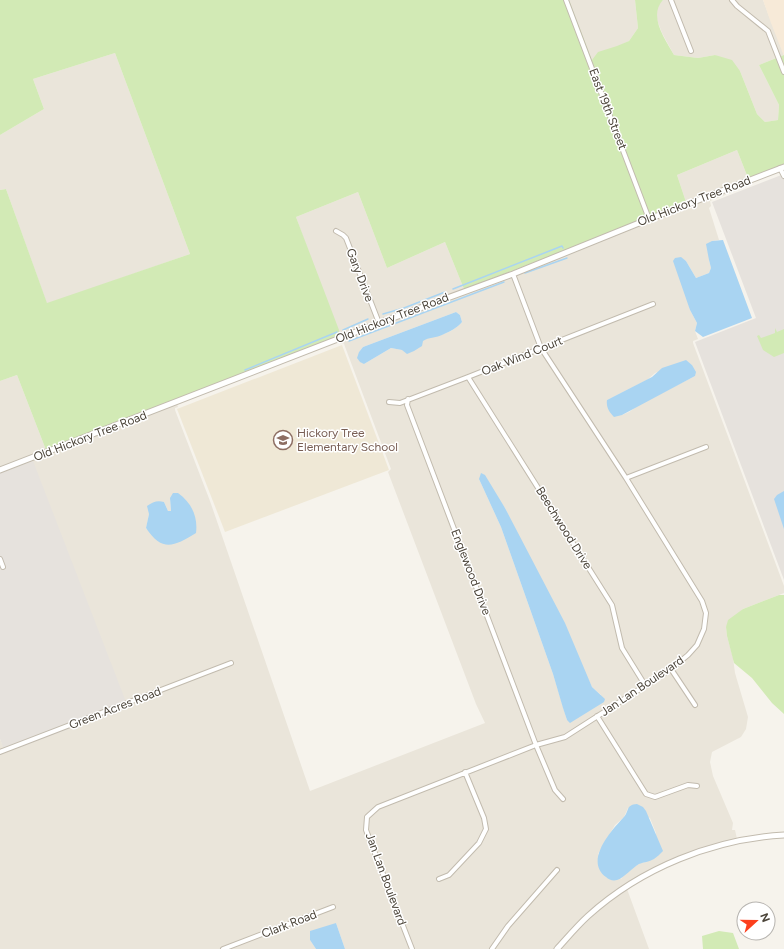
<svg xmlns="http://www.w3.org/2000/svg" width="784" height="949" font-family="Figtree,sans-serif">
<rect width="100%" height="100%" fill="#f6f3ec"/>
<path fill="#eae5da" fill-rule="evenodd" d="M 569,0 L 635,0 L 638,28 L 629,41 L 592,60 Z
M 663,0 L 763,0 L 784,55 L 759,65 L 779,105 L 778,120 L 765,122 L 757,114 L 740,71 L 715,55 L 698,58 L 674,55 L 662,33 L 656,17 L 657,6 Z
M 115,53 L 190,254 L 47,304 L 6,189 L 0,190 L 0,135 L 44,109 L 33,79 Z
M 737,150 L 748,178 L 686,202 L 677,175 Z
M 749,183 L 750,185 L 710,201 L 711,206 L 709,208 L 719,240 L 712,241 L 709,260 L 711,268 L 709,273 L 696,278 L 686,261 L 680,257 L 690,310 L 697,323 L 695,331 L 698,339 L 693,341 L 693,343 L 784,586 L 784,593 L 743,609 L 726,627 L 727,636 L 733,658 L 735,673 L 748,717 L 746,729 L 741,737 L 712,752 L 710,762 L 713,776 L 733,823 L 732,830 L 735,830 L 737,839 L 708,846 L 668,861 L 648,871 L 587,914 L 571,929 L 554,949 L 345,949 L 336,923 L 310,940 L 316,949 L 0,949 L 0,739 L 6,753 L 33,461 L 0,473 L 177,404 L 178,407 L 175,408 L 175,410 L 210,501 L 310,791 L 485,723 L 476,704 L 388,472 L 391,469 L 344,344 L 343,343 L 340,344 L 340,342 ZM 456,312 L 460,315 L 462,322 L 458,326 L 451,331 L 441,335 L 427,338 L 402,350 L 391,348 L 364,364 L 359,352 L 363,347 ZM 686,361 L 692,365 L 695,376 L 642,403 L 629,412 L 622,415 L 607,400 L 647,380 L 655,373 ZM 479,479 L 495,494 L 505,508 L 592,687 L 601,695 L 567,720 L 553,674 L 501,527 ZM 170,498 L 186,539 L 146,529 L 149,514 L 164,502 L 168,511 L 171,511 ZM 628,808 L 650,818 L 656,833 L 647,862 L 640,863 L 627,872 L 621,879 L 598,854 L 615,825 L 624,817 Z
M 358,192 L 387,268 L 445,242 L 464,289 L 339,336 L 296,217 Z
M 17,375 L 46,450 L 0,468 L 0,381 Z
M 627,889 L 649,949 L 560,949 L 575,932 L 598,911 Z"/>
<path fill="#f7ead8" d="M 763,0 L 784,0 L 784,56 L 771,23 Z"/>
<path fill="#e6e2dd" d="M 784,174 L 784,580 L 695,342 L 756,318 L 712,202 Z
M 33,461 L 128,707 L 5,753 L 0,739 L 0,473 Z"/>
<path fill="#efe8d6" d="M 342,345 L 389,470 L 225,532 L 177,409 Z"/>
<path fill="#d2eab5" d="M 0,0 L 569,0 L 592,60 L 598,52 L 617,46 L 629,41 L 638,28 L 635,0 L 663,0 C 648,16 665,39 674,55 L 698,58 L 715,55 L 732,60 L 740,71 L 757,114 L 765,122 L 778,120 L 779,105 L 759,65 L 784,55 L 784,164 L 748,178 L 737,150 L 677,175 L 686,202 L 512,271 L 464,289 L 445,242 L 387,268 L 358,192 L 296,217 L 339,330 L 339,336 L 46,450 L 17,375 L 0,381 L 0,190 L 6,189 L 47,303 L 190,254 L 115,53 L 33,79 L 44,109 L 0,135 Z
M 775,328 L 777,332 L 784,329 L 784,353 L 774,357 L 763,350 L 757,336 L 759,335 L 761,338 L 775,333 Z
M 779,595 L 784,595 L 784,714 L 772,703 L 752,678 L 734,663 L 727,636 L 726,627 L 728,620 L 743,609 Z
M 719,931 L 733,933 L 739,949 L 703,949 L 702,936 Z"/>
<path fill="#a9d4f2" d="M 723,240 L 752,318 L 703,337 L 695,331 L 697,323 L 690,310 L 673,261 L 675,258 L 681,257 L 686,261 L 696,278 L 709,273 L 711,268 L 709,260 L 706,244 L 712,241 Z
M 456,312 L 460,315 L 462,322 C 457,328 449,332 442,335 C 435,338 429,337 423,341 L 422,346 L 414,351 L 407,354 L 402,350 L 391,348 L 364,364 L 360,362 L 357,358 L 359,352 L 363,347 Z
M 686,360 L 692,365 L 696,372 L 695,376 L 622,415 L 614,417 C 609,412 606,407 607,400 L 652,377 L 662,368 Z
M 481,473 L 485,475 L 505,508 L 565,623 L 592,687 L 605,699 L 604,702 L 570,723 L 567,720 L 563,708 L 553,674 L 501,527 L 479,479 Z
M 784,491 L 784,529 L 774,499 L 777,495 Z
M 173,493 L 178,493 C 192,503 198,517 196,533 C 174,546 163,553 146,528 L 149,514 L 147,506 C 153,502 157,500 164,502 L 168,511 L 171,511 L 170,498 Z
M 637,804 L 643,807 L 646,811 L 663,851 C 660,854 657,857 654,859 C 649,862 644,862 639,864 C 632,868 624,878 617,880 C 613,881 609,880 606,877 C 584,861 611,831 623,818 C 630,811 625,805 637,804 Z
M 336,923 L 345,949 L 316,949 L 310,940 L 310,931 Z"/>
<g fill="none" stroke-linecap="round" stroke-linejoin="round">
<path stroke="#a9d4f2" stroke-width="1.5" d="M 525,273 L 567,258
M 453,289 L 562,246 L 563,248
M 383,314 L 404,308 L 445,292
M 343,330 L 368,319
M 349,341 L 504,282
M 245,370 L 337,332"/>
<defs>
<path id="minor" d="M 566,0 L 649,219
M 671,0 L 691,51
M 732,0 L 737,6 L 768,31 L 784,72
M 780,168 L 784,176
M 336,231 L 343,235 L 346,238 L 379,323
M 468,377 L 612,605 L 622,648 L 645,685
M 408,399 L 407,405 L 536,745 L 555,790 L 563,799
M 389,402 L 400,403 L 468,377 L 653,304
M 626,478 L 706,447
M 0,559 L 3,567
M 671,669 L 695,705
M 597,716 L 646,794 L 655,797 L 688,785 L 697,786
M 0,752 L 231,663
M 439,879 L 449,875 L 479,843 L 486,829 L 484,818 L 465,772
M 223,949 L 333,907
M 412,949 L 366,830 L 367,817 L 378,807 L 536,745 L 565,737 L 671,669 L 688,655 L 697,645 L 704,629 L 706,613 L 702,601 L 626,478 L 541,348 L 513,274
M 492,949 L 508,926 L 557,870"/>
<path id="tertiary" d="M 0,470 L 379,323 L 513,274 L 649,219 L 784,167
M 557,949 C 567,938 577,926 588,916 C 641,868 713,839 784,835"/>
</defs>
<use href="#minor" stroke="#c2bbae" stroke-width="6"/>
<use href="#tertiary" stroke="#c2bbae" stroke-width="7"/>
<use href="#minor" stroke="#fff" stroke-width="4"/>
<use href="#tertiary" stroke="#fff" stroke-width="5"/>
</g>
<defs>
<symbol id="school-ring" viewBox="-11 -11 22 22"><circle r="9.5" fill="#fff" stroke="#8d6e63" stroke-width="1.5"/><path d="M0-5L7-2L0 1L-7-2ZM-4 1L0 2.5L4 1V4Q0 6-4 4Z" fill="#8d6e63"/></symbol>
</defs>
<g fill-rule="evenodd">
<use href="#school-ring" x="272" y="429" width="22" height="22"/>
</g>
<g text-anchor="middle" stroke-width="3" stroke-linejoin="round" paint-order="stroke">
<g font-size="12" fill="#4b4439" stroke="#fff">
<text transform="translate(608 109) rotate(69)" y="4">East 19th Street</text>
<text transform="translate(694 201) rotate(-21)" y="4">Old Hickory Tree Road</text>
<text transform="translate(360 275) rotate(69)" y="4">Gary Drive</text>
<text transform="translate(392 318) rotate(-21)" y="4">Old Hickory Tree Road</text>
<text transform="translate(522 356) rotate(-22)" y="4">Oak Wind Court</text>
<text transform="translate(90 436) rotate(-21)" y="4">Old Hickory Tree Road</text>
<text transform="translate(564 528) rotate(58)" y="4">Beechwood Drive</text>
<text transform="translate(471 572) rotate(69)" y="4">Englewood Drive</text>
<text transform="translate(642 686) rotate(-34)" y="4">Jan Lan Boulevard</text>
<text transform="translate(115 708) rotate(-21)" y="4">Green Acres Road</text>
<text transform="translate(386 879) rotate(70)" y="4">Jan Lan Boulevard</text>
<text transform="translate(289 924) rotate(-21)" y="4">Clark Road</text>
</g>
<g font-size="12" fill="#785e54" stroke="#fff" text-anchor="start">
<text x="297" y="437">Hickory Tree<tspan x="297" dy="14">Elementary School</tspan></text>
</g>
</g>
<g transform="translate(756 921) rotate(69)"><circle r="19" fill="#ffffff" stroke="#b7b4b0"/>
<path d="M0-3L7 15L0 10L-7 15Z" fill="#fc3f1d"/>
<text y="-6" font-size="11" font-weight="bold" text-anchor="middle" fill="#4b4439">N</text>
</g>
</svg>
